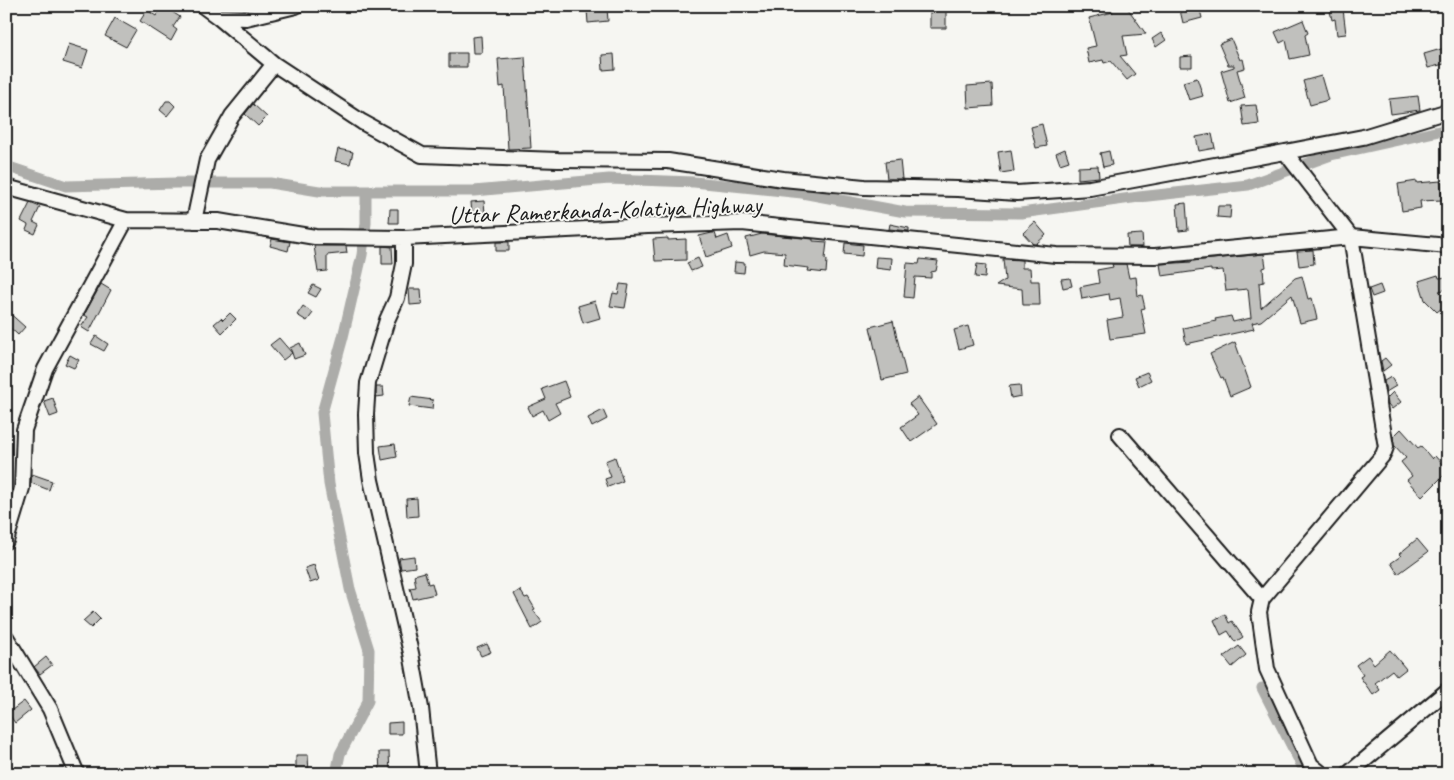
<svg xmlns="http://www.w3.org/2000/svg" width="1454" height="780" font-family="Caveat,sans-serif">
<rect width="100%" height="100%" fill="#f6f6f2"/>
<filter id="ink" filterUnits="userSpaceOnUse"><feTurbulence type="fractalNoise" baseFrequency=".02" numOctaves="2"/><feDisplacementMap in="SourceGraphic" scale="10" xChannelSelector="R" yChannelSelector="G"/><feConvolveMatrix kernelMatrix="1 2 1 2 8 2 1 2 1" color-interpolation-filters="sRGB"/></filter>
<g filter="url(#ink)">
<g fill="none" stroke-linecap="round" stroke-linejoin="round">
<path stroke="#acaca9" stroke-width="11" d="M 6,166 L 66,186 L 176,183 L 270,183 L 319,191 L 474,191 L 609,179 L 694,182 L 802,193 L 905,212 L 1021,213 L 1139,197 L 1248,185 L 1331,155 L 1448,129
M 1262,688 L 1303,768 L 1304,774
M 336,774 L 340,754 L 368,701 L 369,650 L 350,589 L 329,484 L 322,413 L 343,337 L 362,255 L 366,223 L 366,191"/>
</g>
<path fill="#c0c0bd" stroke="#1c1c1c" d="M 163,6 L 180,17 L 173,27 L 177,30 L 171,41 L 140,21 L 147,10 L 156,16 Z
M 930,6 L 946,6 L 946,28 L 930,28 Z
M 1109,6 L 1126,6 L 1146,34 L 1123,36 L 1127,55 L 1120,56 L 1135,74 L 1127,80 L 1111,61 L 1104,63 L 1103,60 L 1089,63 L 1086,48 L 1096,46 L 1089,18 L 1113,12 Z
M 1179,6 L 1199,6 L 1202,18 L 1183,23 Z
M 607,8 L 608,21 L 588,23 L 587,10 Z
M 1343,9 L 1346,34 L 1337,35 L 1335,19 L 1332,20 L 1330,11 Z
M 115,18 L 136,30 L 126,47 L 105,36 Z
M 1303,20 L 1308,33 L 1305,35 L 1309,55 L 1290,59 L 1286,40 L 1280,43 L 1275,32 Z
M 1161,33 L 1166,40 L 1156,47 L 1152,39 Z
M 481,36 L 482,53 L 473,53 L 472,37 Z
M 1231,39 L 1240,60 L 1243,59 L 1245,68 L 1237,70 L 1245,98 L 1230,103 L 1221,71 L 1234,67 L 1234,65 L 1228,65 L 1219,44 Z
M 69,44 L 88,50 L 82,68 L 63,62 Z
M 1448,47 L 1448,63 L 1428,68 L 1424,54 Z
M 449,53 L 467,53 L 467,67 L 449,67 Z
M 614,54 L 615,69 L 603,70 L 602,55 Z
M 1192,56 L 1192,67 L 1180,67 L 1180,57 Z
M 525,57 L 531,148 L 508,149 L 504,86 L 500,87 L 498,59 Z
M 1321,76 L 1328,100 L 1310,105 L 1303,81 Z
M 1197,78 L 1203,96 L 1189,100 L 1183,82 Z
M 992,84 L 993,106 L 968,108 L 967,86 Z
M 1418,96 L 1420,110 L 1391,114 L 1389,99 Z
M 166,101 L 170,101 L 175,106 L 167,116 L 160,110 Z
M 253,104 L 267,117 L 258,126 L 245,114 Z
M 1256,105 L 1259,124 L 1244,126 L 1241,106 Z
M 1042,124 L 1047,146 L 1036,148 L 1031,127 Z
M 1212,134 L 1215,148 L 1199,151 L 1196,137 Z
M 338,149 L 353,152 L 350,164 L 335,161 Z
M 1065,149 L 1069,161 L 1060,164 L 1056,153 Z
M 1011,150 L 1014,171 L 1001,173 L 998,152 Z
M 1109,151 L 1112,165 L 1103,167 L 1100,153 Z
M 900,160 L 902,179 L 887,179 L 885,162 Z
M 1098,166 L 1099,177 L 1078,179 L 1078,167 Z
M 1417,181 L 1417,183 L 1441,181 L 1442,200 L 1420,201 L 1421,208 L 1402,211 L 1398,184 Z
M 484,201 L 485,214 L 472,214 L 471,202 Z
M 30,203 L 40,207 L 33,222 L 39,225 L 35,234 L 26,230 L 28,225 L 21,221 Z
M 1186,203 L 1188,230 L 1179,231 L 1177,204 Z
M 1218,206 L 1231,206 L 1230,218 L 1217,217 Z
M 390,209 L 398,209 L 398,223 L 389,223 Z
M 1035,222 L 1046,235 L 1036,244 L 1033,244 L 1023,233 Z
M 890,224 L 909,228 L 909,231 L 889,229 Z
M 712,233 L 715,233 L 717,239 L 728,235 L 732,248 L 706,257 L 699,236 Z
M 762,234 L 813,239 L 813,241 L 827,242 L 825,259 L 827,260 L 826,273 L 808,271 L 809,268 L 784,265 L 785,253 L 764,251 L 750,255 L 746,238 Z
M 1142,234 L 1143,247 L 1128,247 L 1127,235 Z
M 668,238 L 668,240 L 686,239 L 686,260 L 655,261 L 653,239 Z
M 272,239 L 290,242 L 288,251 L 270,246 Z
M 496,242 L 509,242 L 509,251 L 496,251 Z
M 845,243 L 863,245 L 862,256 L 844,254 Z
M 314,246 L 346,246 L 347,253 L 327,255 L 327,271 L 318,272 Z
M 382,246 L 392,247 L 393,264 L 382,264 Z
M 1313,250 L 1314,264 L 1299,266 L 1297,251 Z
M 1264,254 L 1266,267 L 1263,268 L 1264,282 L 1259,283 L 1261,308 L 1295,278 L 1302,276 L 1308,299 L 1312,298 L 1317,319 L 1300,323 L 1292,295 L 1261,321 L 1252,323 L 1254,329 L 1186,344 L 1183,328 L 1216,321 L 1215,319 L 1231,316 L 1233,322 L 1251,318 L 1248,289 L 1226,291 L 1223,270 L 1211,271 L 1211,269 L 1162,276 L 1160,264 L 1192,262 L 1192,261 Z
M 876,257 L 892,258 L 891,270 L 875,268 Z
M 698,258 L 702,267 L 691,271 L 687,263 Z
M 920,259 L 938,261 L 936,271 L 931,272 L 931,278 L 915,277 L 913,298 L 904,297 L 907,263 L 919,264 Z
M 1003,259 L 1022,260 L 1022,268 L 1030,268 L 1031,281 L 1039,281 L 1040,305 L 1023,305 L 1022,289 L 996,286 L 1005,280 Z
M 735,262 L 745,263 L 744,273 L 734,272 Z
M 977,264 L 986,265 L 985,278 L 975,277 Z
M 1112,264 L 1126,264 L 1129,278 L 1136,277 L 1138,296 L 1142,295 L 1145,308 L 1141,309 L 1146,334 L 1110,339 L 1107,320 L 1123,317 L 1120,298 L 1110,300 L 1109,294 L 1082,299 L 1080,287 L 1099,283 L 1097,270 L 1113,267 Z
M 1438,275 L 1439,278 L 1448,277 L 1448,289 L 1439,291 L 1448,300 L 1448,303 L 1437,312 L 1425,300 L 1419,281 Z
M 1070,278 L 1072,286 L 1063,288 L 1061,279 Z
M 101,284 L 111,290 L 89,332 L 81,327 L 88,317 L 84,315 Z
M 620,284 L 629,285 L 625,308 L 610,306 L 613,293 L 618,294 Z
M 313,285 L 321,289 L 316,297 L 308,293 Z
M 1380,285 L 1383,293 L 1372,297 L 1369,289 Z
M 409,289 L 421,289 L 422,304 L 410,305 Z
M 595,301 L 600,318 L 583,323 L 578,306 Z
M 303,306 L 313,313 L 307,321 L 297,315 Z
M 6,310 L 25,327 L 18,335 L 6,324 Z
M 230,313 L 236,319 L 222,333 L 214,324 L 221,318 L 223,320 Z
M 893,321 L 906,374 L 882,380 L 870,327 Z
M 968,326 L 973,345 L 959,349 L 954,330 Z
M 96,336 L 108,344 L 104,351 L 91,344 Z
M 279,338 L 292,353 L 290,348 L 300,343 L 305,355 L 294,359 L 292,353 L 283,360 L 270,345 Z
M 1235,342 L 1251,387 L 1230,396 L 1223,377 L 1221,378 L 1210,354 Z
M 70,355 L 79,360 L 74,368 L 65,364 Z
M 1385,358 L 1391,365 L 1383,371 L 1381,361 Z
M 1147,372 L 1151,380 L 1139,386 L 1135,377 Z
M 1391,377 L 1396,386 L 1386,392 L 1384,381 Z
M 564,381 L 570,397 L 555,403 L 560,413 L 548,420 L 543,410 L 532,416 L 528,407 L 546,399 L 542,389 Z
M 1020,385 L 1021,396 L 1011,398 L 1009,386 Z
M 376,387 L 383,387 L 384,396 L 376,397 Z
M 1393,392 L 1401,402 L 1392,409 L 1388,404 L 1387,398 Z
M 411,397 L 433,400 L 432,409 L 409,406 Z
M 918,397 L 937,424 L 911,442 L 901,427 L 918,415 L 909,404 Z
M 53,398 L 58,414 L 50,417 L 44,401 Z
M 603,410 L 607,419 L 592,427 L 588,418 Z
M 1401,429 L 1418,448 L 1421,446 L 1432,459 L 1435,456 L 1448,471 L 1422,497 L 1407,480 L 1412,476 L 1401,462 L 1406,458 L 1394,445 L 1393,437 Z
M 395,444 L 397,457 L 382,460 L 380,446 Z
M 615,457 L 623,481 L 608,487 L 605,479 L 611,477 L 605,461 Z
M 32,474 L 52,481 L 49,490 L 31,483 Z
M 417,498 L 418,516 L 407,517 L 406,499 Z
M 1417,539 L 1428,552 L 1398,574 L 1391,563 L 1401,556 L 1399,554 Z
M 414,556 L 415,567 L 401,569 L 399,558 Z
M 314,565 L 319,580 L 310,583 L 305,568 Z
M 425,572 L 428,584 L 432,583 L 435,594 L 413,599 L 410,588 L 416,587 L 414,575 Z
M 520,590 L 525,598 L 528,597 L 535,609 L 533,610 L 542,622 L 532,629 L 514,594 Z
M 93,612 L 100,619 L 91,628 L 83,621 Z
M 1225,614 L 1229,623 L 1232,621 L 1243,637 L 1235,642 L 1228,631 L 1221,635 L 1214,620 Z
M 487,644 L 491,652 L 481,656 L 477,648 Z
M 1239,646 L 1246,655 L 1232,667 L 1224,657 Z
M 1390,650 L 1406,669 L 1397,676 L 1392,670 L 1375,683 L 1380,690 L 1373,695 L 1360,677 L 1363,675 L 1356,665 L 1368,656 L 1374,664 Z
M 46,657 L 52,665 L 40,674 L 34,667 Z
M 24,701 L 31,710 L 15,723 L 8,713 Z
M 402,722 L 402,734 L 388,734 L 388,723 Z
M 379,752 L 389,752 L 390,774 L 380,774 Z
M 296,755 L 308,755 L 309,774 L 296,774 Z"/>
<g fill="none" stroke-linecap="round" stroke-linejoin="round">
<defs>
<path id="minor" d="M 203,6 L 218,17 L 246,18 L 296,6
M 218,17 L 274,64 L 362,122 L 422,155 L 558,160 L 668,161 L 783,179 L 864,187 L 958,189 L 1017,193 L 1090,188 L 1285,152 L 1351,237 L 1386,447 L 1383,455 L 1262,599 L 1259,612 L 1267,669 L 1311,765 L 1322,774
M 1285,152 L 1363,137 L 1448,111
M 6,187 L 126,220 L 218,221 L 315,237 L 404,238 L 648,226 L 742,223 L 1056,255 L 1155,256 L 1351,237 L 1448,246
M 194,221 L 207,160 L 232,116 L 274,64
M 404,238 L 404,264 L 397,298 L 387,320 L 368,383 L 366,414 L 367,453 L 371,480 L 411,653 L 421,708 L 428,774
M 1120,435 L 1262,599
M 6,541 L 22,488 L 24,430 L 45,369 L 126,220
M 6,637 L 50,709 L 77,774
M 1348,774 L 1448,690"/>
</defs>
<use href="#minor" stroke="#1c1c1c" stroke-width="18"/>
<use href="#minor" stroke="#f6f6f2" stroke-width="14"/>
</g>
</g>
<g text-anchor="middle" stroke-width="4" stroke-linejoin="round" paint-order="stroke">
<g font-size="25" fill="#1c1c1c" stroke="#f6f6f2">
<text transform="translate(605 209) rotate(-2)" y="9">Uttar Ramerkanda-Kolatiya Highway</text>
</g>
</g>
<rect width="1454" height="780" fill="none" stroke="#f6f6f2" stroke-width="25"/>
<rect x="12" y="12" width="1429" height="755" fill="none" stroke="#1c1c1c" stroke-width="2" filter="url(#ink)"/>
</svg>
